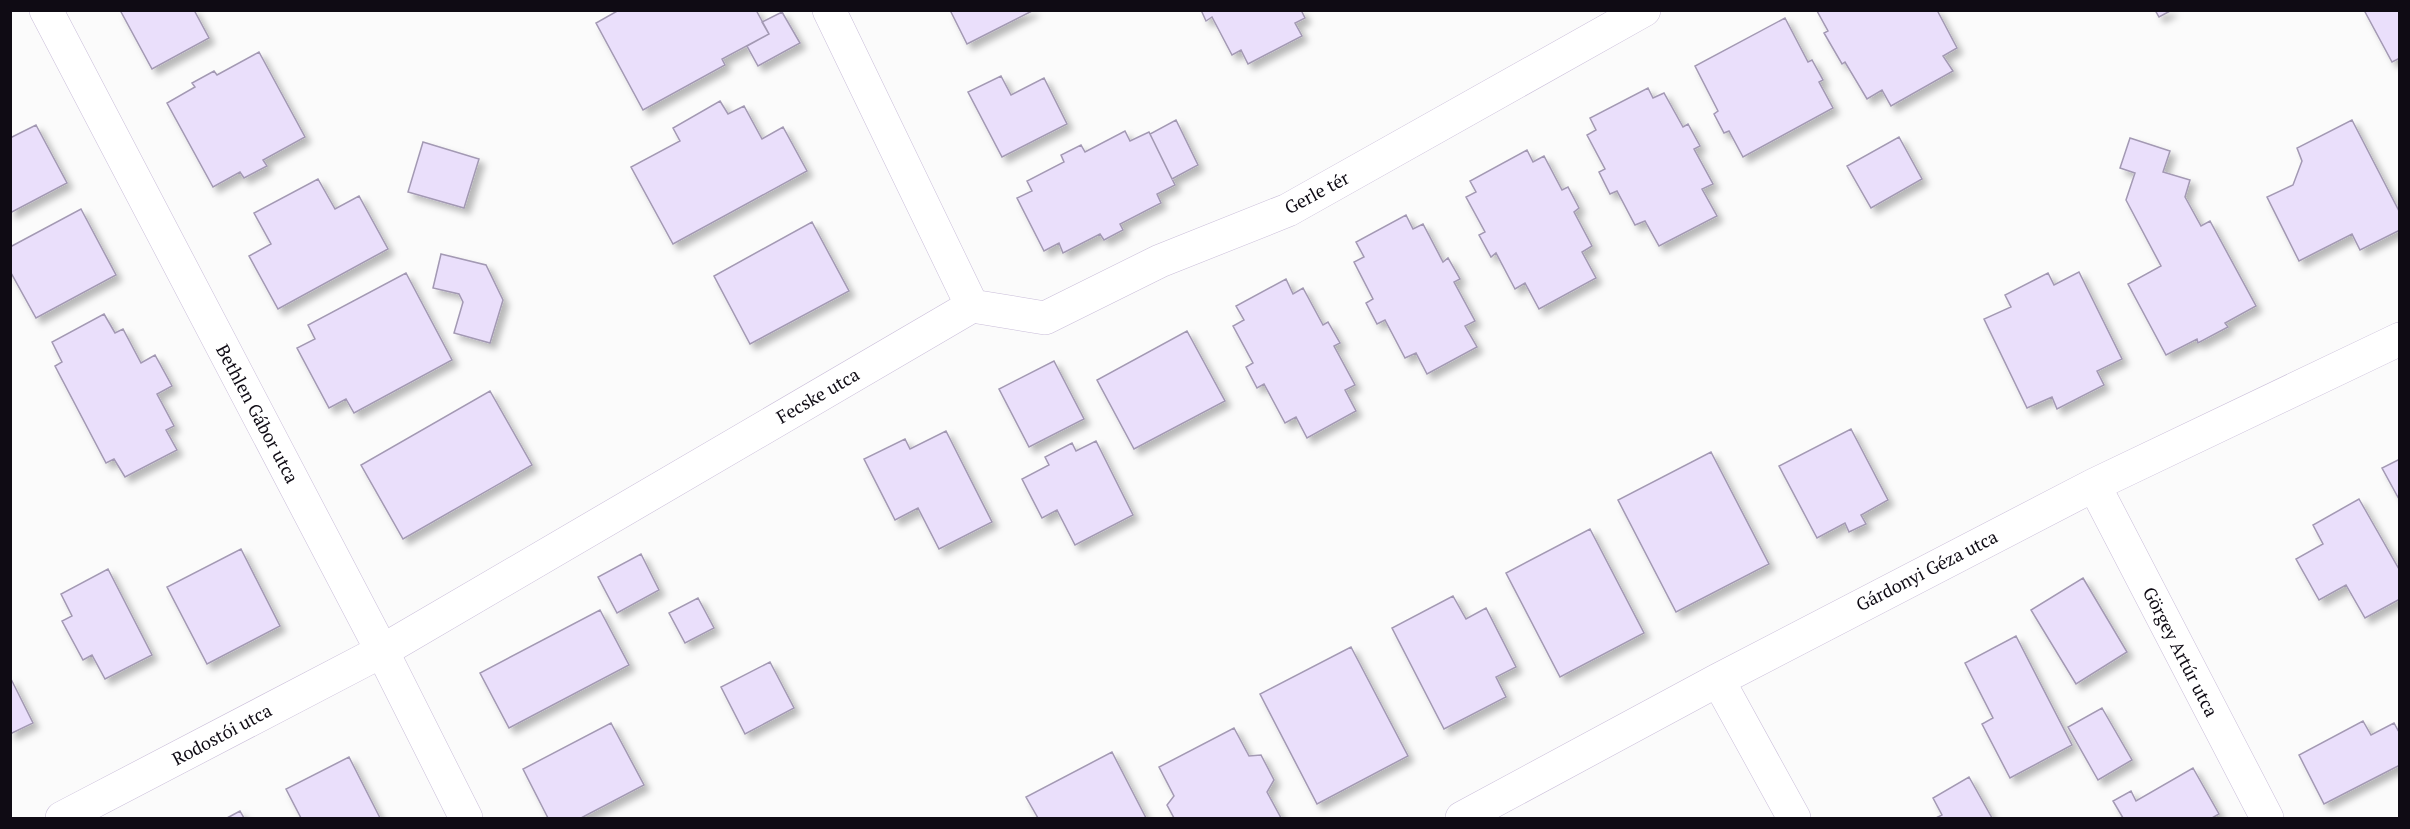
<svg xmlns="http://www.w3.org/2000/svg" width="2410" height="829" font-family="'PT Serif',serif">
<defs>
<filter id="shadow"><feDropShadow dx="5.5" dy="5.5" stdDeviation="3" flood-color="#0004"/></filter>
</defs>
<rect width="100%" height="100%" fill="#fbfbfb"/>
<path fill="#eadffb" stroke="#a399b3" stroke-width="1.5" filter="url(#shadow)" d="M 120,10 L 194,10 L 209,38 L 152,69 Z
M 619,10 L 756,10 L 769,34 L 722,59 L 725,65 L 643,110 L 596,23 Z
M 950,10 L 1034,10 L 967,44 Z
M 1201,10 L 1301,10 L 1305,18 L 1295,23 L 1302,36 L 1248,64 L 1241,50 L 1232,55 L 1212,17 L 1206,21 Z
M 1937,10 L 1957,48 L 1943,56 L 1953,71 L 1891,106 L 1882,90 L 1867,99 L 1845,62 L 1842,64 L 1824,33 L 1828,31 L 1817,11 Z
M 2155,10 L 2172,10 L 2159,17 Z
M 2364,10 L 2400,10 L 2400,58 L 2392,62 Z
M 782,12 L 800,43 L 758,66 L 747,46 L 769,34 L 762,22 Z
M 1785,18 L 1808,62 L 1812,60 L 1823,80 L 1819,82 L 1833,108 L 1743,157 L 1729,131 L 1724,133 L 1714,114 L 1718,111 L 1695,66 Z
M 259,52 L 305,137 L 263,160 L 267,166 L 244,178 L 240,172 L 213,187 L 167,103 L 195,87 L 192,83 L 214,71 L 217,75 Z
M 1001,76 L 1011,95 L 1044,78 L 1067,124 L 1002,157 L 968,92 Z
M 1648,88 L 1653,98 L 1664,93 L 1683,127 L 1688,124 L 1700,146 L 1694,149 L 1713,184 L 1702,189 L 1717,216 L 1659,246 L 1645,221 L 1635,225 L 1617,191 L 1610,194 L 1599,172 L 1605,169 L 1587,135 L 1596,130 L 1590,118 Z
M 720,101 L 728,114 L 744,106 L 762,139 L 783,127 L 807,171 L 673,244 L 631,167 L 680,141 L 673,128 Z
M 1176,120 L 1198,165 L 1172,179 L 1150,134 Z
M 2352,120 L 2400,213 L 2400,230 L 2360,250 L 2352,234 L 2299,261 L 2267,197 L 2293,185 L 2302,161 L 2297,148 Z
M 36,125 L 67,183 L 10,213 L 10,138 Z
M 1125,131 L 1130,141 L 1149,132 L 1175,185 L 1157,194 L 1161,203 L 1120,224 L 1123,230 L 1104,240 L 1100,234 L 1063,253 L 1059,243 L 1044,251 L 1017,198 L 1032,191 L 1027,181 L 1064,162 L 1061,155 L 1081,145 L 1085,152 Z
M 1899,137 L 1922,179 L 1871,208 L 1847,166 Z
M 2130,138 L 2170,151 L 2163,172 L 2190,180 L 2185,197 L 2201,226 L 2210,221 L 2256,306 L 2225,323 L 2228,327 L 2198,343 L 2197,339 L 2166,355 L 2128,284 L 2161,266 L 2126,200 L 2135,173 L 2120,168 Z
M 423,142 L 479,159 L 464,208 L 408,192 Z
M 1527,150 L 1533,162 L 1544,156 L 1562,190 L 1568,187 L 1579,208 L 1574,212 L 1592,246 L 1582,252 L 1596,278 L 1539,309 L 1525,283 L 1515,289 L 1496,253 L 1491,257 L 1479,235 L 1485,232 L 1466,197 L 1476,192 L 1470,181 Z
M 318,179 L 335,209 L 359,196 L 388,249 L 278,309 L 249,256 L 271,244 L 254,213 Z
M 81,209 L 116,275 L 36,318 L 10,271 L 10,247 Z
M 1406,215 L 1413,229 L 1423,224 L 1443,262 L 1448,258 L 1460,279 L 1454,282 L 1475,321 L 1465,326 L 1477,347 L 1427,374 L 1416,353 L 1405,358 L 1385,320 L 1377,324 L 1366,303 L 1373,299 L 1354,262 L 1364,257 L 1356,242 Z
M 812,222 L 849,291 L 750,344 L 714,276 Z
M 441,254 L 486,265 L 503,300 L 490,343 L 454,333 L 463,302 L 459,294 L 433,288 Z
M 2079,272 L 2122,359 L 2097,371 L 2104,385 L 2057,409 L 2052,397 L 2027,408 L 1984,319 L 2011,307 L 2005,295 L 2048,273 L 2054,285 Z
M 406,273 L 452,360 L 354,413 L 346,399 L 329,408 L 297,348 L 315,339 L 308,325 Z
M 1286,279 L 1293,294 L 1303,288 L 1323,325 L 1328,322 L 1340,343 L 1334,346 L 1355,385 L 1345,390 L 1356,411 L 1307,438 L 1296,417 L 1285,423 L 1264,384 L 1257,388 L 1246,367 L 1253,363 L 1233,326 L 1244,320 L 1236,306 Z
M 104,314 L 115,333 L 123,329 L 141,363 L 155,355 L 172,386 L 157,394 L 174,426 L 166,430 L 177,450 L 125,477 L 114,459 L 106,463 L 55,366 L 62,362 L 52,342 Z
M 1187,331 L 1225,401 L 1134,449 L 1097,380 Z
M 1054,361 L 1084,419 L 1029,447 L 999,389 Z
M 490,391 L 532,465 L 403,539 L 361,465 Z
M 1851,429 L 1888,500 L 1861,515 L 1866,524 L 1849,532 L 1845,523 L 1817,538 L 1779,466 Z
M 946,431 L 992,522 L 939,549 L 918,508 L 895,520 L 864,459 L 905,439 L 910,449 Z
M 1096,441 L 1133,515 L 1075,545 L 1057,510 L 1042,518 L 1022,479 L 1049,465 L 1045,457 L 1072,443 L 1076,451 Z
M 1711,452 L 1769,564 L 1676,612 L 1618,500 Z
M 2400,459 L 2400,501 L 2382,468 Z
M 2359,499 L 2400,571 L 2400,599 L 2365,618 L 2346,585 L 2319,600 L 2296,559 L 2323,544 L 2313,525 Z
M 1590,529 L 1644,633 L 1560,677 L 1506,573 Z
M 241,549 L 280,626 L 207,664 L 167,587 Z
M 641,554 L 659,590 L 617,613 L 598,577 Z
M 108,569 L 152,655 L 105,679 L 92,655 L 83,660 L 62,621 L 72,616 L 61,594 Z
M 2083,578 L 2127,652 L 2076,684 L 2031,610 Z
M 1453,596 L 1466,619 L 1486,608 L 1516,667 L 1496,677 L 1506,697 L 1444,729 L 1392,628 Z
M 698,598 L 714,628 L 685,643 L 669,613 Z
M 600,610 L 629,665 L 509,728 L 480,673 Z
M 2016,636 L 2072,745 L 2010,778 L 1982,724 L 1993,718 L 1965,663 Z
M 1351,647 L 1408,756 L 1317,804 L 1260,694 Z
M 770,662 L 794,708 L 745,734 L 721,687 Z
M 10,677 L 33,723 L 10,734 Z
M 2102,708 L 2132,760 L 2098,780 L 2068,727 Z
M 2363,721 L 2371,735 L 2394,723 L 2400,734 L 2400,765 L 2324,804 L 2299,755 Z
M 611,723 L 644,785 L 581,818 L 548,818 L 523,769 Z
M 1234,728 L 1249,756 L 1261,755 L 1274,780 L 1267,792 L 1281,818 L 1174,818 L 1167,805 L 1174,796 L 1159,767 Z
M 1112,752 L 1146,818 L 1038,818 L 1026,797 Z
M 349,757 L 380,818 L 301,818 L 286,789 Z
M 2193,768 L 2219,814 L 2212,818 L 2123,818 L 2113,801 L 2131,791 L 2136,801 Z
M 1969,777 L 1992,818 L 1936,818 L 1942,815 L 1933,798 Z
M 240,811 L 244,818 L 227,818 Z"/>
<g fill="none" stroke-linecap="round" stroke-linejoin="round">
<defs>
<path id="street" d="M 46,10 L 382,651 L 466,818
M 972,306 L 1045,318 L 1160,261 L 1288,210 L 1644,10
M 2094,485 L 2267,818
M 1718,680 L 1794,818
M 62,818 L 382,651 L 972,306 L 829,10
M 1462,818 L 1718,680 L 2094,485 L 2400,339"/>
</defs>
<use href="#street" stroke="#c9bdd9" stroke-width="34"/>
<use href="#street" stroke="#fff" stroke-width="33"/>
</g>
<g text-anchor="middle" stroke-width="4.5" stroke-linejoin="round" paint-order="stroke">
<g font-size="18" fill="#0f0b14" stroke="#fff">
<text transform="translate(1317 193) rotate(-28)" y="6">Gerle tér</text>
<text transform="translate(818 396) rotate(-30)" y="6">Fecske utca</text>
<text transform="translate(257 414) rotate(62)" y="6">Bethlen Gábor utca</text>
<text transform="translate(1927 571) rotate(-27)" y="6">Gárdonyi Géza utca</text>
<text transform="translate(2180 652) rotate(63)" y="6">Görgey Artúr utca</text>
<text transform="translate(222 735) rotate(-28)" y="6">Rodostói utca</text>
</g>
</g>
<rect width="2410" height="829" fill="none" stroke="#0f0b14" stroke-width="24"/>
</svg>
